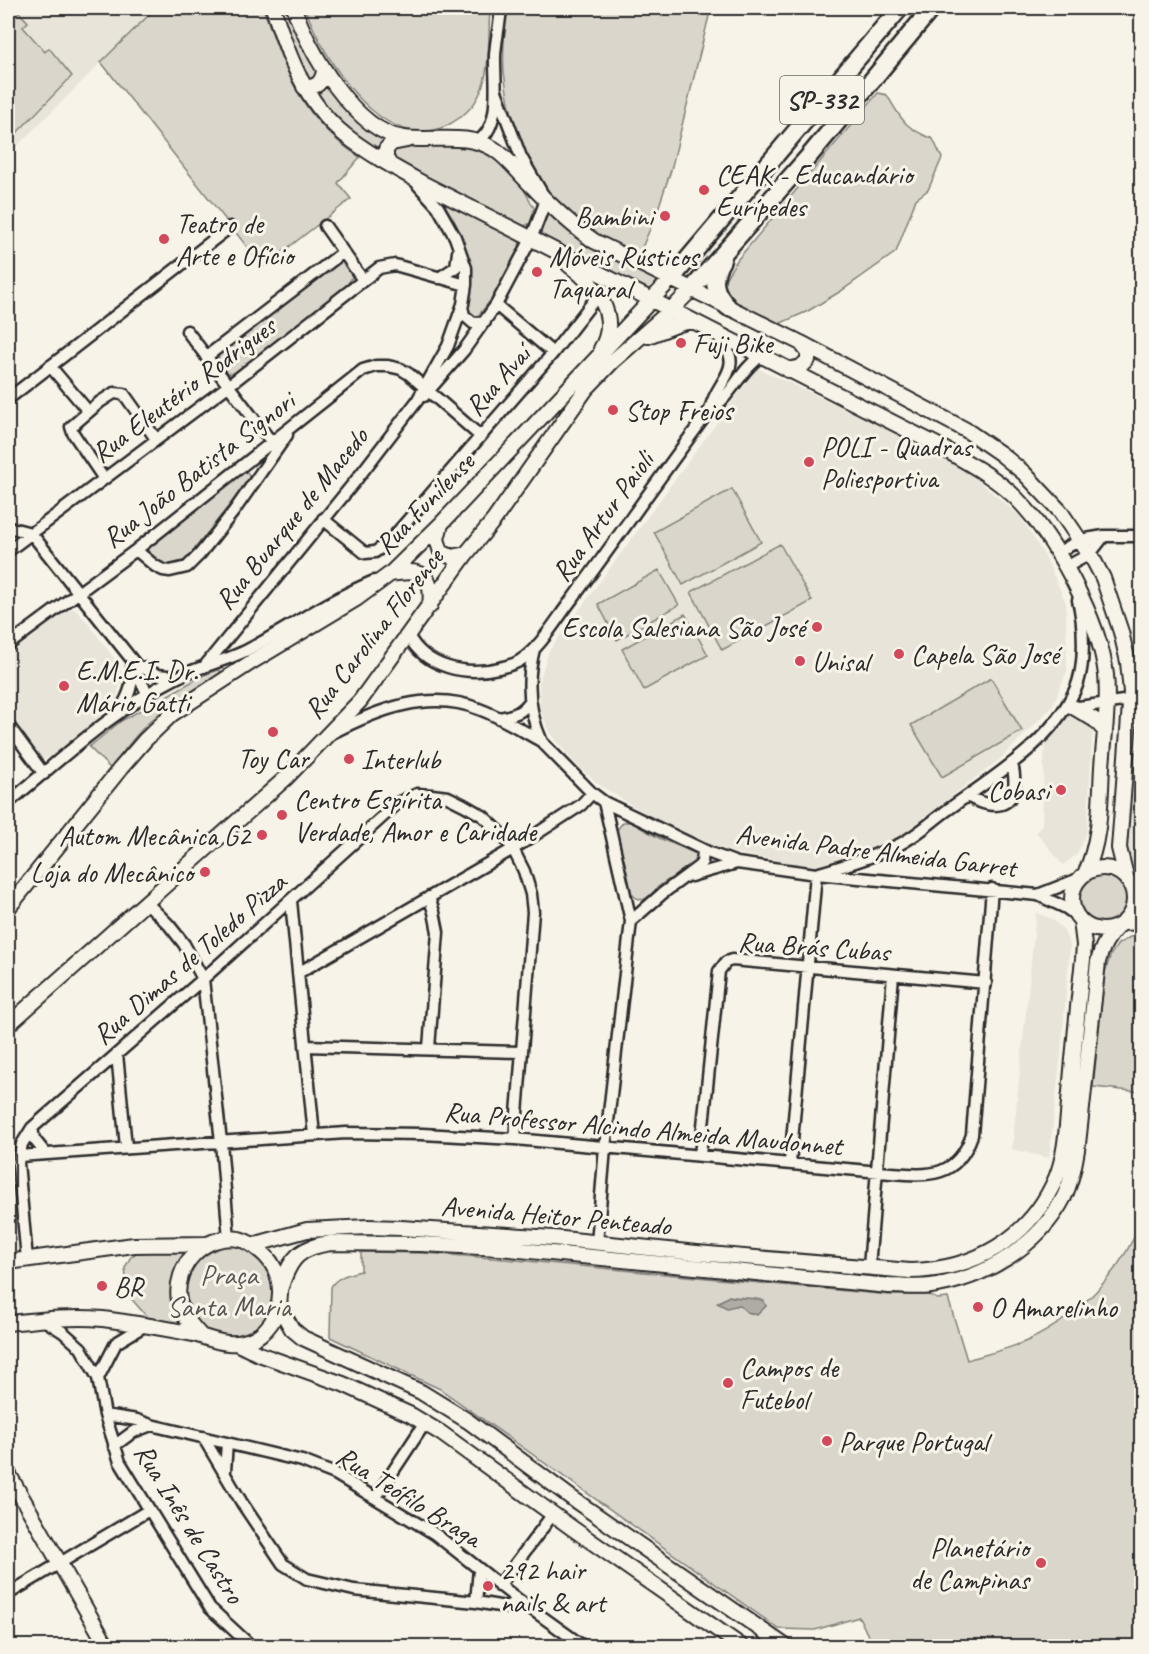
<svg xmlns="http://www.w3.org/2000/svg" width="1149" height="1654" font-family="Caveat,sans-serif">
<rect width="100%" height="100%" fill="#f7f3e8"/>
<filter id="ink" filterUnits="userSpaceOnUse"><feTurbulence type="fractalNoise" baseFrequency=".0167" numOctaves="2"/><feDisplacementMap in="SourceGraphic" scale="12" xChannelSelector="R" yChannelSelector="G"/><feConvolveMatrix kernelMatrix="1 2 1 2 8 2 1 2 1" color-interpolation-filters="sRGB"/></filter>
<g filter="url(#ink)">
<path fill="#e8e4da" d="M 8,8 L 156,8 L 8,155 Z
M 757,368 L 950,457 L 1020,516 L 1046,558 L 1066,603 L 1067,671 L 1052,707 L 999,760 L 892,842 L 811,867 L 742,854 L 701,843 L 646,814 L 601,786 L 572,761 L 549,731 L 540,709 L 539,682 L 549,651 Z
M 71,608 L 76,610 L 88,623 L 119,665 L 122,674 L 121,682 L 116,699 L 110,707 L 66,746 L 52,757 L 43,759 L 8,715 L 8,654 L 61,612 Z
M 1066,716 L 1082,716 L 1093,727 L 1087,831 L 1077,854 L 1063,865 L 1036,832 L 1042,824 L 1045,739 Z
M 1134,728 L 1142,728 L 1141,885 L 1132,878 L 1125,841 Z
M 1036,913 L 1052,919 L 1063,929 L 1070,945 L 1061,1054 L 1049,1158 L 1012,1149 Z"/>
<path fill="#dad6cc" stroke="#82807c" stroke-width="1.5" d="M 156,8 L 263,8 C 285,70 301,120 360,157 L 338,183 L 351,199 L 263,267 L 101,62 Z
M 277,8 L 288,8 L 320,76 L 307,83 Z
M 305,8 L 490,8 C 488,33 491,70 480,93 C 474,107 461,118 448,125 C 382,158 323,57 305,8 Z
M 507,8 L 711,8 L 671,170 L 656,215 L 638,257 C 625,250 610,243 597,235 C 538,200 512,138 504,72 C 502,51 505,29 507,8 Z
M 17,10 L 28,22 L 23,27 L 45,52 L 49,48 L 72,76 L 8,142 L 8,19 Z
M 327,87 L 387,139 L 379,153 L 348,129 L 316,95 L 315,91 Z
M 878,93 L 887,95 C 902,121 905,128 933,139 L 942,158 L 928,190 L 916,199 L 896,252 L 841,291 L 808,311 L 770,328 L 728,307 C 719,282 724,280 738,259 Z
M 461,145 L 481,150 L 498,162 L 523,188 L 534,208 L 531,223 L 522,227 L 392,160 L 391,149 L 406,146 Z
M 436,194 L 519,239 C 524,257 489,304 476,318 L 472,318 C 461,302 471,275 467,257 C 463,234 451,212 436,194 Z
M 553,213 L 657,279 L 657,285 L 647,293 L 545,239 C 537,232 543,221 549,214 Z
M 342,262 L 351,272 L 352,277 L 346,287 L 236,373 C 226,376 223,368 218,360 L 219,354 L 337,263 Z
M 243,472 L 248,473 L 249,477 L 247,483 L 185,561 C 165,571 159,565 145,551 Z
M 732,489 L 761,542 L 683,585 L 654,532 Z
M 780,544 L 812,601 L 722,650 L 691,592 Z
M 659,570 L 679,605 L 617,640 L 598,604 Z
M 685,614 L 708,655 L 644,690 L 622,649 Z
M 218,670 L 221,671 L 222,674 C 199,688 174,700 154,718 C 137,732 124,751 111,769 L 89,747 L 121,721 L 204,675 Z
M 991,678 L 1022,731 L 942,777 L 911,725 Z
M 623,822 L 631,822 L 659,838 L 697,854 L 698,858 L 696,866 C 683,872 669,878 658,887 C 653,892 650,897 643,900 L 636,898 L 631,893 L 616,836 L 617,830 Z
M1079 899a24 24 0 1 1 48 0a24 24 0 1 1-48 0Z
M 1141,934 L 1141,1092 L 1093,1087 L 1105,972 L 1111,954 L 1118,944 L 1130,937 Z
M 1141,1222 L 1141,1646 L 873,1646 L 859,1617 L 815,1630 L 779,1629 L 440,1389 L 330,1337 L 331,1287 C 337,1276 350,1274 361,1271 L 361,1252 L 424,1253 L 505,1259 L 890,1295 L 929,1295 L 937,1299 L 948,1298 L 967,1360 C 987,1354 1009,1349 1029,1340 C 1079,1316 1120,1274 1141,1222 Z
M183 1291a46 46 0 1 1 92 0a46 46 0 1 1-92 0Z
M 189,1249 L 180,1262 L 175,1275 L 186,1328 L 149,1319 L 128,1295 L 125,1268 L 130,1258 L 140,1250 Z"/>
<path fill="#afaca4" stroke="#7a7874" stroke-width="1.5" d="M 729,1296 C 740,1299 756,1297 764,1301 L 766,1306 L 757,1315 L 747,1312 L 739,1305 L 727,1308 L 717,1303 Z"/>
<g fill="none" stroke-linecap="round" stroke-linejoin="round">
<defs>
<path id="minor" d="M 476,142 C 503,128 494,80 495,55 C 496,39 500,23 501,8
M 325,226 L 363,280
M 439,278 L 456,267 L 458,252
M 496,305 L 553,353
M 462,307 L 464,315 L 473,323 L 485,322
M 187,331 L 276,448
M 206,357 L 342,253
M 50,366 L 88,411
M 424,396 L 464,350 L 496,305 L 531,239 L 546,200 L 521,157 L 496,91
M 8,399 L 230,227
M 710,410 C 716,378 750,369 715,333
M 104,479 L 73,433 L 71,427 L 100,402 L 114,393 L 124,394 L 156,439
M 323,519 L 365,553 L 375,552 L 388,543 L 553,353 L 599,294
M 8,527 L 31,533 L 136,665 L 158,675 L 177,677
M 136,550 L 155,566 L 163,570 L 170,571 L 187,567 L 200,554 L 234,511 L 287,435
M 8,551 L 228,386 L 379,268 L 395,265 L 466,285
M 1057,553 L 1080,540 L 1104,536 L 1142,536
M 1066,567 L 1090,554 L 1104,536
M 408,635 C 425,668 466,676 499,668 C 506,666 514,665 521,660 C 542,646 557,618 573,598 C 619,536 663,472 710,410 C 731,397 740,370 761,356
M 8,645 L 136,550 L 363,370 L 376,366 L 388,366 L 401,369 L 409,374 L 480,436
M 534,649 C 526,681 528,711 542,742 L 592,793 L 604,802 L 710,853 L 737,863 L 816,874 L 1038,895 L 1081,878
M 204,667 L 357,479 L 417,401 L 448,346 L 463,304 L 466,285 L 466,268 L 455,237 L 438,207 L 418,185
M 133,668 L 148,694
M 1071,708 L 1131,700
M 120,710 C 128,697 134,684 132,668
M 499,718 C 514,715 522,713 530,701
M 8,725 L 44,774
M 332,733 C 377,710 429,689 479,709 C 501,717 521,730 541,741
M 967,796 C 1003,815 1021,803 1012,763
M 8,803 C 61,759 114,709 176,678 C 201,665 229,661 253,647 C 293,625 331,599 374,581
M 691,876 L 737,863
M 1038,895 L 1066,908 L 1077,916
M 429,897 L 434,912 L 438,932 L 429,1048
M 291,901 L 314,1135
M 146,902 L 169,925 L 184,944 L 203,979 L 221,1142 L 229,1239
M 631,921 L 663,893 L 698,867 L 702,863 L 703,850
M 298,973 L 513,849 L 581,805 L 592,793
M 305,1046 L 521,1052
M 117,1054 L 126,1147
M 32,1128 L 34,1139 L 46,1154
M 700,1155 L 719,971 L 726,962 L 732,960 L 986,983
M 19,1156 L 346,1133 L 422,1134 L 515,1139 L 891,1173 C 930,1176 957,1178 972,1135 L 992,889
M 790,1163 L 816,874 C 844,866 871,858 898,845 C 915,837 931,822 946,811 C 993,777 1050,744 1075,690 C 1086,667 1084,624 1078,600
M 597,1243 L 605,1148 L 631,921 L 604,802
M 27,1259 L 18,1163 L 22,1144 L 32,1128 L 203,979 L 399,802 L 417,794 L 432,795 L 448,797 L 464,805 L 483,816 L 500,832 L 513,849 L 524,871 L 531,894 L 533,912 L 515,1139
M 869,1267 L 893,975
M 44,1320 L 63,1332 L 81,1348 L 98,1378 L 105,1415 L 120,1462 L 210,1608 L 251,1646
M 98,1378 L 116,1343 L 144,1326
M 105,1415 L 137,1420 L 151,1425 L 302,1461 L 335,1474 L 435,1534 L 516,1598 L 583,1646
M 203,1437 L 242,1503 L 283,1564 L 307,1579 L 354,1590 L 476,1602 L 505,1607 L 512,1604 L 516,1598
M 114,1446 L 133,1432 L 151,1425
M 225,1471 L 227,1443
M 376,1497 L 425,1423
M 499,1586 L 553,1514
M 8,1594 L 149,1510
M 476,1602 L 479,1569"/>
<path id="major" d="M 273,8 C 288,55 305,103 345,135 C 369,154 397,169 424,184 L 937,445 C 964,461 993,475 1016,498 C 1055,537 1100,621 1106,675 C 1109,705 1104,737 1102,767 C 1100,803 1101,840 1085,874
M 294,8 C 308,50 355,132 404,138 C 435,142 466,132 494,149 C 508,158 518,172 530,184 C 550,205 571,225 594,241 L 801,343 L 966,430 L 1001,454 L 1024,473 L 1060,511 L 1094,561 L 1103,578 L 1121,632 L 1128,662 L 1131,692 L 1119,848 L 1127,880
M 304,87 C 316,88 322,83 324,71
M 390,165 L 386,158 L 386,149 L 392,143 L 407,140
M 569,265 C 595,284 621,316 601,349
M 648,336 L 679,324 L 691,321
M 788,370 L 801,367 L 808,360 L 808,352 L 801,343
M 441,524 L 437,539 L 441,552 L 452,557 L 466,554
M 390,574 C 420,569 434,572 430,606
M 1075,708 L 1095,720 L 1105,731
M1072 899a31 31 0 1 1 62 0a31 31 0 1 1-62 0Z
M 8,908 L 120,769 L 145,740 L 172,714 L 253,661 L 356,599 L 390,574 L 441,524 L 672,278
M 1123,923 L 1142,922
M 8,1025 L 287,777 L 360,701 L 466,554 L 494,520 L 586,389 L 613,361 L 671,310 L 692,289
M 253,1245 L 307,1230 L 368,1227 L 401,1228 L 553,1238 L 697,1253 L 910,1271 C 974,1270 1030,1239 1056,1178 C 1067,1152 1067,1120 1070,1092 C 1074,1048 1078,1004 1083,959 L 1084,945 L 1081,921
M 8,1262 L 134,1245 L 206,1244
M 281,1287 C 290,1258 300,1247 331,1243 L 421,1244 L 500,1248 L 889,1286 C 903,1286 917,1288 931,1286 C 984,1279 1039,1246 1064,1197 C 1072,1180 1075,1162 1078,1144 L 1098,962 C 1102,947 1107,937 1118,926
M 279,1306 L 292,1329 L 303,1338 L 421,1392 L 468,1421 L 573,1499 L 785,1646
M 8,1323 C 38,1320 73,1316 103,1319 C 133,1323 164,1328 193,1334 C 205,1337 216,1342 228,1343 C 280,1347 298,1279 259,1250 C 253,1245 247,1241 239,1239 C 204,1233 173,1266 179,1301 C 182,1315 191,1325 200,1335
M 238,1344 L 259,1354 L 343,1384 L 411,1415 L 441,1433 L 572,1528 L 741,1646
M 8,1473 L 107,1646"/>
<path id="highway" d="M 722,260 C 711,278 713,292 728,307
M 672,278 L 900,8
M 692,289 L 810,155 L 932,8"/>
</defs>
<use href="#minor" stroke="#2b2b2b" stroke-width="15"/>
<use href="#major" stroke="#2b2b2b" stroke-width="18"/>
<use href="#highway" stroke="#2b2b2b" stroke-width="21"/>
<use href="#minor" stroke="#f7f3e8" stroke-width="10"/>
<use href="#major" stroke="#f7f3e8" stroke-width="14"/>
<use href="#highway" stroke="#f7f3e8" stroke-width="16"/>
</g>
</g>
<g fill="#d1495b" stroke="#f7f3e8" stroke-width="2">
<circle cx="704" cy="190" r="6"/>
<circle cx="665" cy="216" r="6"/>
<circle cx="164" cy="239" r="6"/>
<circle cx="537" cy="272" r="6"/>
<circle cx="681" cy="343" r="6"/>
<circle cx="613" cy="410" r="6"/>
<circle cx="809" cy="462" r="6"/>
<circle cx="817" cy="627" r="6"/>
<circle cx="899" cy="654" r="6"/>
<circle cx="800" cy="661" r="6"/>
<circle cx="64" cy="686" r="6"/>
<circle cx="273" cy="732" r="6"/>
<circle cx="349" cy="759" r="6"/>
<circle cx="1061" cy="790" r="6"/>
<circle cx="282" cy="815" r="6"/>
<circle cx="262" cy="835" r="6"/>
<circle cx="205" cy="872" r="6"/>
<circle cx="102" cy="1286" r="6"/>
<circle cx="978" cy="1307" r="6"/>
<circle cx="728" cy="1383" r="6"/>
<circle cx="827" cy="1441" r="6"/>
<circle cx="1041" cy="1563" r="6"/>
<circle cx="488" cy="1586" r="6"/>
</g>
<g text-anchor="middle" stroke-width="6" stroke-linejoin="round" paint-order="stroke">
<rect fill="#f7f3e8" stroke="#686764" stroke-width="1.5" x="780" y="76" width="84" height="48" rx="4.5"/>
<g font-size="27" font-weight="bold" fill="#2b2b2b">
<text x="822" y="109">SP-332</text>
</g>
<g font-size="28" fill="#2b2b2b" stroke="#f7f3e8" text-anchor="start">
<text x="716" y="184">CEAK - Educandário<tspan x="716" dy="32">Eurípedes</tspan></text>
<text x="653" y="226" text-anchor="end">Bambini</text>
<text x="176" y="233">Teatro de<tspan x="176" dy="32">Arte e Ofício</tspan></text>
<text x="549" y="266">Móveis Rústicos<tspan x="549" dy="32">Taquaral</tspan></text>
<text x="693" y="353">Fuji Bike</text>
<text x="625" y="420">Stop Freios</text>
<text x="821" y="456">POLI - Quadras<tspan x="821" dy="32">Poliesportiva</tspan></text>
<text x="805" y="637" text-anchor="end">Escola Salesiana São José</text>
<text x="911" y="664">Capela São José</text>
<text x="812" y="671">Unisal</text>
<text x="76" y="680">E.M.E.I. Dr.<tspan x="76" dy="32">Mário Gatti</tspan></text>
<text x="273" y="768" text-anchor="middle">Toy Car</text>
<text x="361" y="769">Interlub</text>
<text x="1049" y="800" text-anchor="end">Cobasi</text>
<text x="294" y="809">Centro Espírita<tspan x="294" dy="32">Verdade, Amor e Caridade</tspan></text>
<text x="250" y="845" text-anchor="end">Autom Mecânica G2</text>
<text x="193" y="882" text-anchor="end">Loja do Mecânico</text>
<text x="114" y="1296">BR</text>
<text x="990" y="1317">O Amarelinho</text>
<text x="740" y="1377">Campos de<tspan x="740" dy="32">Futebol</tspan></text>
<text x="839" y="1451">Parque Portugal</text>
<text x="1029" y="1557" text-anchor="end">Planetário<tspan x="1029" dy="32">de Campinas</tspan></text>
<text x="500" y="1580">292 hair<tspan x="500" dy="32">nails &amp; art</tspan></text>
</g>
<g font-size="28" fill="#2b2b2b" stroke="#f7f3e8">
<text transform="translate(497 380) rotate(-49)" y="10">Rua Avaí</text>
<text transform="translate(183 389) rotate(-37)" y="10">Rua Eleutério Rodrigues</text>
<text transform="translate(198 469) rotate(-38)" y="10">Rua João Batista Signori</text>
<text transform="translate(424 503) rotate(-46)" y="10">Rua Funilense</text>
<text transform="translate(602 516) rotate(-54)" y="10">Rua Artur Paioli</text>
<text transform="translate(291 518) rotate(-51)" y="10">Rua Buarque de Macedo</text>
<text transform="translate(373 633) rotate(-52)" y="10">Rua Carolina Florence</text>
<text transform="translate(876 850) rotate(7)" y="10">Avenida Padre Almeida Garret</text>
<text transform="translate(814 946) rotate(4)" y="10">Rua Brás Cubas</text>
<text transform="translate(189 958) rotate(-41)" y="10">Rua Dimas de Toledo Pizza</text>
<text transform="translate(643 1128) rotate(5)" y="10">Rua Professor Alcindo Almeida Maudonnet</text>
<text transform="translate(556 1215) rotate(5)" y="10">Avenida Heitor Penteado</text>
<text transform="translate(409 1496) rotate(32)" y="10">Rua Teófilo Braga</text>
<text transform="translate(190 1523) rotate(58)" y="10">Rua Inês de Castro</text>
</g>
<g font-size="28" fill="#575653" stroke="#f7f3e8">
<text x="229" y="1284">Praça<tspan x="229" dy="32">Santa Maria</tspan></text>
</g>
</g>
<rect width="1149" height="1654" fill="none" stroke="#f7f3e8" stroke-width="30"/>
<rect x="15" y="15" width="1119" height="1624" fill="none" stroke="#2b2b2b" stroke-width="2" filter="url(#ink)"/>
</svg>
